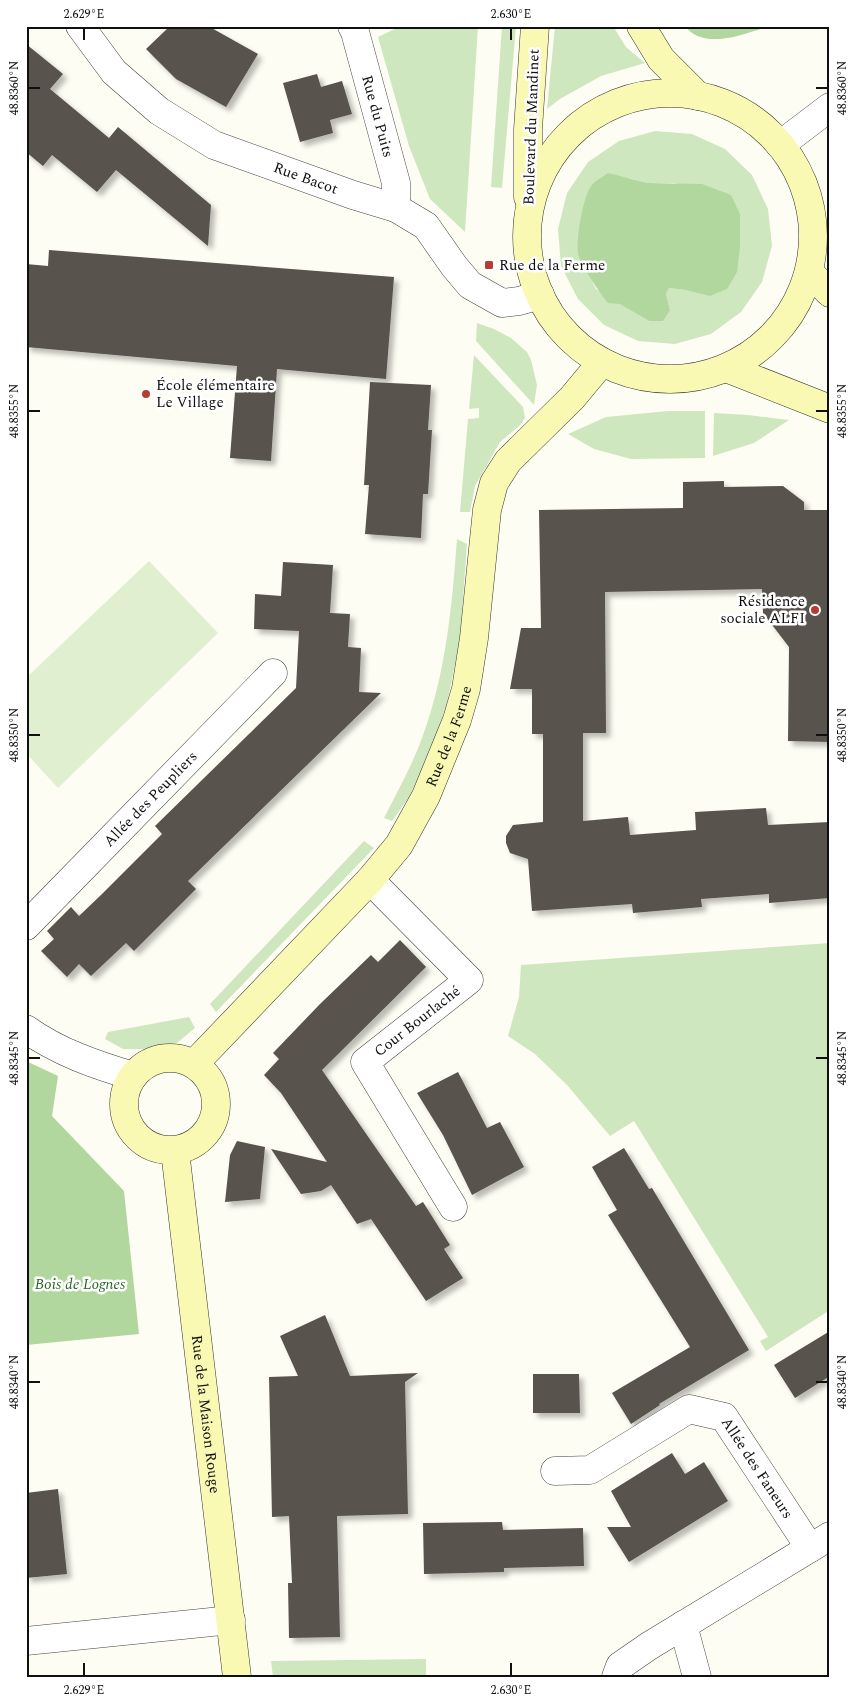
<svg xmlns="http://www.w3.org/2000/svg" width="856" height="1703" font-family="Spectral,serif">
<defs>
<filter id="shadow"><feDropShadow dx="4.5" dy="4.5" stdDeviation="2.5" flood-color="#0004"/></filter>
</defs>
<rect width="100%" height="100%" fill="#fefdf3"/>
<path fill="#cfe7be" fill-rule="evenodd" d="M 401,26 L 478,26 L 465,232 L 430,199 L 409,146 L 378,37 Z
M 502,26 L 516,26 L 502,188 L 491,187 Z
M 555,26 L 613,26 L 626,47 L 645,63 L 601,76 L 560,99 L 547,109 Z
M 655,131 L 692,134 L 725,149 L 752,175 L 768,209 L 772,246 L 762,282 L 741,312 L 711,334 L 675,344 L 638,341 L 604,325 L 578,299 L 561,266 L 558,229 L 567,193 L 588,162 L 619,141 ZM 629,178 L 648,183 L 676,183 L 740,246 L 686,290 L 669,288 L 666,294 L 670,310 L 649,321 L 596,289 L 588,273 Z
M 477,323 L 494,329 L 511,338 L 527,352 L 531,360 L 537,385 L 534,405 L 476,341 Z
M 474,355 L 523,407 L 525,418 L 519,426 L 500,442 L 475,486 L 470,512 L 460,512 L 468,419 L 479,418 L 479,408 L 469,409 Z
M 668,411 L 705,411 L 705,458 L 631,459 L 594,449 L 568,434 L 606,417 Z
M 714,413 L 748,415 L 789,420 L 754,443 L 713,456 Z
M 457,539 L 467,544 L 460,639 L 447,704 L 428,757 L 409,797 L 392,821 L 384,818 C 397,792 412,766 422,738 C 446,674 452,606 457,539 Z
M 364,841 L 374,848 L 216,1012 L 210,1004 Z
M 830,943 L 830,1310 L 766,1351 L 760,1341 L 768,1337 L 634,1121 L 610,1136 L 567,1085 L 535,1054 L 508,1036 L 519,997 L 521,965 Z
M 189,1017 L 195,1028 L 177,1043 L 144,1049 L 123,1049 L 105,1039 L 108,1032 Z
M 426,1659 L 426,1677 L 273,1677 L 271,1661 Z"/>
<path fill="#b1d79f" d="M 685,26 L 769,26 C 744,34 704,51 685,26 Z
M 608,173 L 648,183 L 702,184 L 731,195 L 740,214 L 740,246 L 737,272 L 727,289 L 710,296 L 686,290 L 669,288 L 666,294 L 670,310 L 663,321 L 649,321 L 620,304 L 608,303 C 600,293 580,265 578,253 C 576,239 583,195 592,185 C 596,180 603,177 608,173 Z
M 26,1061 L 58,1076 L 52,1116 L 124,1191 L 139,1334 L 26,1345 Z"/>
<path fill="#e0efd0" d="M 149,561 L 218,633 L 58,788 L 26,753 L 26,678 Z"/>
<path fill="#58524d" filter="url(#shadow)" d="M 170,26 L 208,26 L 258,54 L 226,107 L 176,79 L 146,49 Z
M 26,44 L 63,74 L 50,89 L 109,138 L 118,127 L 211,205 L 208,246 L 116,170 L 97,192 L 52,155 L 43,166 L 26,152 Z
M 317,74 L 321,87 L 342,81 L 352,114 L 330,120 L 333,133 L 300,142 L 283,83 Z
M 49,250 L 394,277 L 386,379 L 277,369 L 271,461 L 230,458 L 237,366 L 26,347 L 26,264 L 48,266 Z
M 370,382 L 431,385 L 428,430 L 432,430 L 428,494 L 423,494 L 421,538 L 365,534 L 369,485 L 364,485 Z
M 724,481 L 724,487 L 783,486 L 804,502 L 804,510 L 830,510 L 830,742 L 788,741 L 789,647 L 763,613 L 762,589 L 605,592 L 606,733 L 583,733 L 583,821 L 628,817 L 630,835 L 696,830 L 695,812 L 766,808 L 768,825 L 830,822 L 830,898 L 769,903 L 769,894 L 701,899 L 702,907 L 633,913 L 632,904 L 532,911 L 528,859 L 510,853 L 506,843 L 506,836 L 513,825 L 543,822 L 543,734 L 532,734 L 532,689 L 510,689 L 521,628 L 541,628 L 539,510 L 683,508 L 683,482 Z
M 283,562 L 333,565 L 330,613 L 350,614 L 348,647 L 361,648 L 359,692 L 381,693 L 188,881 L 196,889 L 134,951 L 126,943 L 91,976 L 79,964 L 67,977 L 41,951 L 54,939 L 47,931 L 71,907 L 79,916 L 102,894 L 162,834 L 155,826 L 296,688 L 299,631 L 254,629 L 255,594 L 281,596 Z
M 400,940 L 426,967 L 322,1070 L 416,1206 L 423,1202 L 450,1245 L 444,1249 L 463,1278 L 426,1301 L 371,1219 L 357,1224 L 331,1185 L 321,1191 L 301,1194 L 271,1149 L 327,1162 L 281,1093 L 264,1075 L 279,1059 L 273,1053 L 320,1004 L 371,955 L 378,962 Z
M 458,1072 L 487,1128 L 500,1122 L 524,1167 L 472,1195 L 443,1135 L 417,1093 Z
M 237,1141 L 265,1147 L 260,1199 L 225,1202 L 230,1155 Z
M 624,1148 L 649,1189 L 652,1188 L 749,1350 L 659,1404 L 660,1405 L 631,1424 L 612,1393 L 690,1347 L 608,1215 L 617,1210 L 592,1167 Z
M 325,1315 L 350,1376 L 418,1373 L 405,1382 L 408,1514 L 337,1516 L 340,1637 L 289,1638 L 288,1583 L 292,1583 L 289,1516 L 272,1517 L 269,1377 L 298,1376 L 280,1336 Z
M 830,1331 L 830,1376 L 795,1398 L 774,1365 Z
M 533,1374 L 579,1374 L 580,1413 L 533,1413 Z
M 672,1453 L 685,1474 L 704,1462 L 728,1501 L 629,1562 L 607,1527 L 631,1527 L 611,1491 Z
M 58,1489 L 67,1574 L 26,1578 L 26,1493 Z
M 502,1522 L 503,1530 L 583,1528 L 584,1566 L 504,1568 L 504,1572 L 424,1574 L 423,1523 Z"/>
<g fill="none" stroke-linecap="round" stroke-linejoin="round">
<defs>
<g id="street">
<path id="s1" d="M 80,26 L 114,72 L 159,111 L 214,145 L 353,195 L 396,208 L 426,226 L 454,266 L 470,285 L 502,303 L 519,301 L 540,295"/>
<path id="s2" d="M 352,26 L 355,32 L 396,183 L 396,208"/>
<path d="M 780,145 L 830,107"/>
<path d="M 370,880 L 469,980 L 365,1062 L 453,1207"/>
<path id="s3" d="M 26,926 L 273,673"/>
<path d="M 26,1029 C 58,1052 96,1065 133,1076"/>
<path id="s4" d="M 555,1471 L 590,1470 L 689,1409 L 724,1417 L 810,1548"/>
<path d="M 683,1625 L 697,1677"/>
<path d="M 26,1641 L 231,1620"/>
<path d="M 616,1677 L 620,1666 L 649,1646 L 830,1536"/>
</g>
<g id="secondary">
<path d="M 641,26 L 661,59 L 698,96"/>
<circle cx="670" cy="236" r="143"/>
<path d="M 528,197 L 528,129 L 535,26"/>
<path d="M 809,272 L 830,293"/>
<path d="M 726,368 L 830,409"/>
<circle cx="170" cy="1104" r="46"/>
<path id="s5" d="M 194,1064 L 370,880 L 399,845 L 426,796 L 457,720 L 466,689 L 474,638 L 487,510 L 494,483 L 508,461 L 572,398 L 602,362"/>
<path id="s6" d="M 175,1151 L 237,1677"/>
</g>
</defs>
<use href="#street" stroke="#434343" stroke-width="29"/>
<use href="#secondary" stroke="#323232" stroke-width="29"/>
<use href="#street" stroke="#fff" stroke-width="28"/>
<use href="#secondary" stroke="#f9f9b3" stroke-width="28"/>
</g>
<path fill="none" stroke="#101010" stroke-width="2" d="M 84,28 L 84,40M 511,28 L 511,40M 28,88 L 40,88M 816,88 L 828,88M 28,411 L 40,411M 816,411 L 828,411M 28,735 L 40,735M 816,735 L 828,735M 28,1058 L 40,1058M 816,1058 L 828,1058M 28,1382 L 40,1382M 816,1382 L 828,1382M 84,1663 L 84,1676M 511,1663 L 511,1676"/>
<g fill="#b73b31" stroke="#fff" stroke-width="2">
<rect x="484" y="260" width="10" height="10" rx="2.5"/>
<circle cx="146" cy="394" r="5"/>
<circle cx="815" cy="610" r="5"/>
</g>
<g text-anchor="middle" stroke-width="5" stroke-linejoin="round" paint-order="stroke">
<g font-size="15" fill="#101010" stroke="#fff">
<text dy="5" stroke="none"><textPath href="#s2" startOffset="94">Rue du Puits</textPath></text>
<text transform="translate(531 127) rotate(-88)" y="5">Boulevard du Mandinet</text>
<text dy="5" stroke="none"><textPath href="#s1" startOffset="279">Rue Bacot</textPath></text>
<text dy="5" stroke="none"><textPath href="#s5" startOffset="420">Rue de la Ferme</textPath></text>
<text dy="5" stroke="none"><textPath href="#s3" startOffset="178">Allée des Peupliers</textPath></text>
<text transform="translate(417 1021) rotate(-38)" y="5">Cour Bourlaché</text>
<text dy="5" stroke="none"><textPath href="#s6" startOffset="265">Rue de la Maison Rouge</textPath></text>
<text dy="5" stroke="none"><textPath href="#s4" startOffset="248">Allée des Faneurs</textPath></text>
</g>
<g font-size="15" fill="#101010" stroke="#fff" text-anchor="start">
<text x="499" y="270">Rue de la Ferme</text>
<text x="156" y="390">École élémentaire<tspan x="156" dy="17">Le Village</tspan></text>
<text x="805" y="606" text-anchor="end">Résidence<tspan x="805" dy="17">sociale ALFI</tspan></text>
</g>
<g font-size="15" font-style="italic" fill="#296424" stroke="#fff">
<text x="80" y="1289">Bois de Lognes</text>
</g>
</g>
<rect width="856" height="1703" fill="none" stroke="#ffffff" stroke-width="55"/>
<rect x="28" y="28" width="800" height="1648" fill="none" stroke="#101010" stroke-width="2"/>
<g font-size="12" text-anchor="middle" fill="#101010">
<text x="84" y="18">2.629°E</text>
<text x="511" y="18">2.630°E</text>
<text transform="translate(14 88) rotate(-90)" y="4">48.8360°N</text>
<text transform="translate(842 88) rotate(-90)" y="4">48.8360°N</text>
<text transform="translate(14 411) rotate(-90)" y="4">48.8355°N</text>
<text transform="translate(842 411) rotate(-90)" y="4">48.8355°N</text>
<text transform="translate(14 735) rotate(-90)" y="4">48.8350°N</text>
<text transform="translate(842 735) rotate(-90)" y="4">48.8350°N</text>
<text transform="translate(14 1058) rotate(-90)" y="4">48.8345°N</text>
<text transform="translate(842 1058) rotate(-90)" y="4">48.8345°N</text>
<text transform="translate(14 1382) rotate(-90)" y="4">48.8340°N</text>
<text transform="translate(842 1382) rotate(-90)" y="4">48.8340°N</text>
<text x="84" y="1694">2.629°E</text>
<text x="511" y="1694">2.630°E</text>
</g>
</svg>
